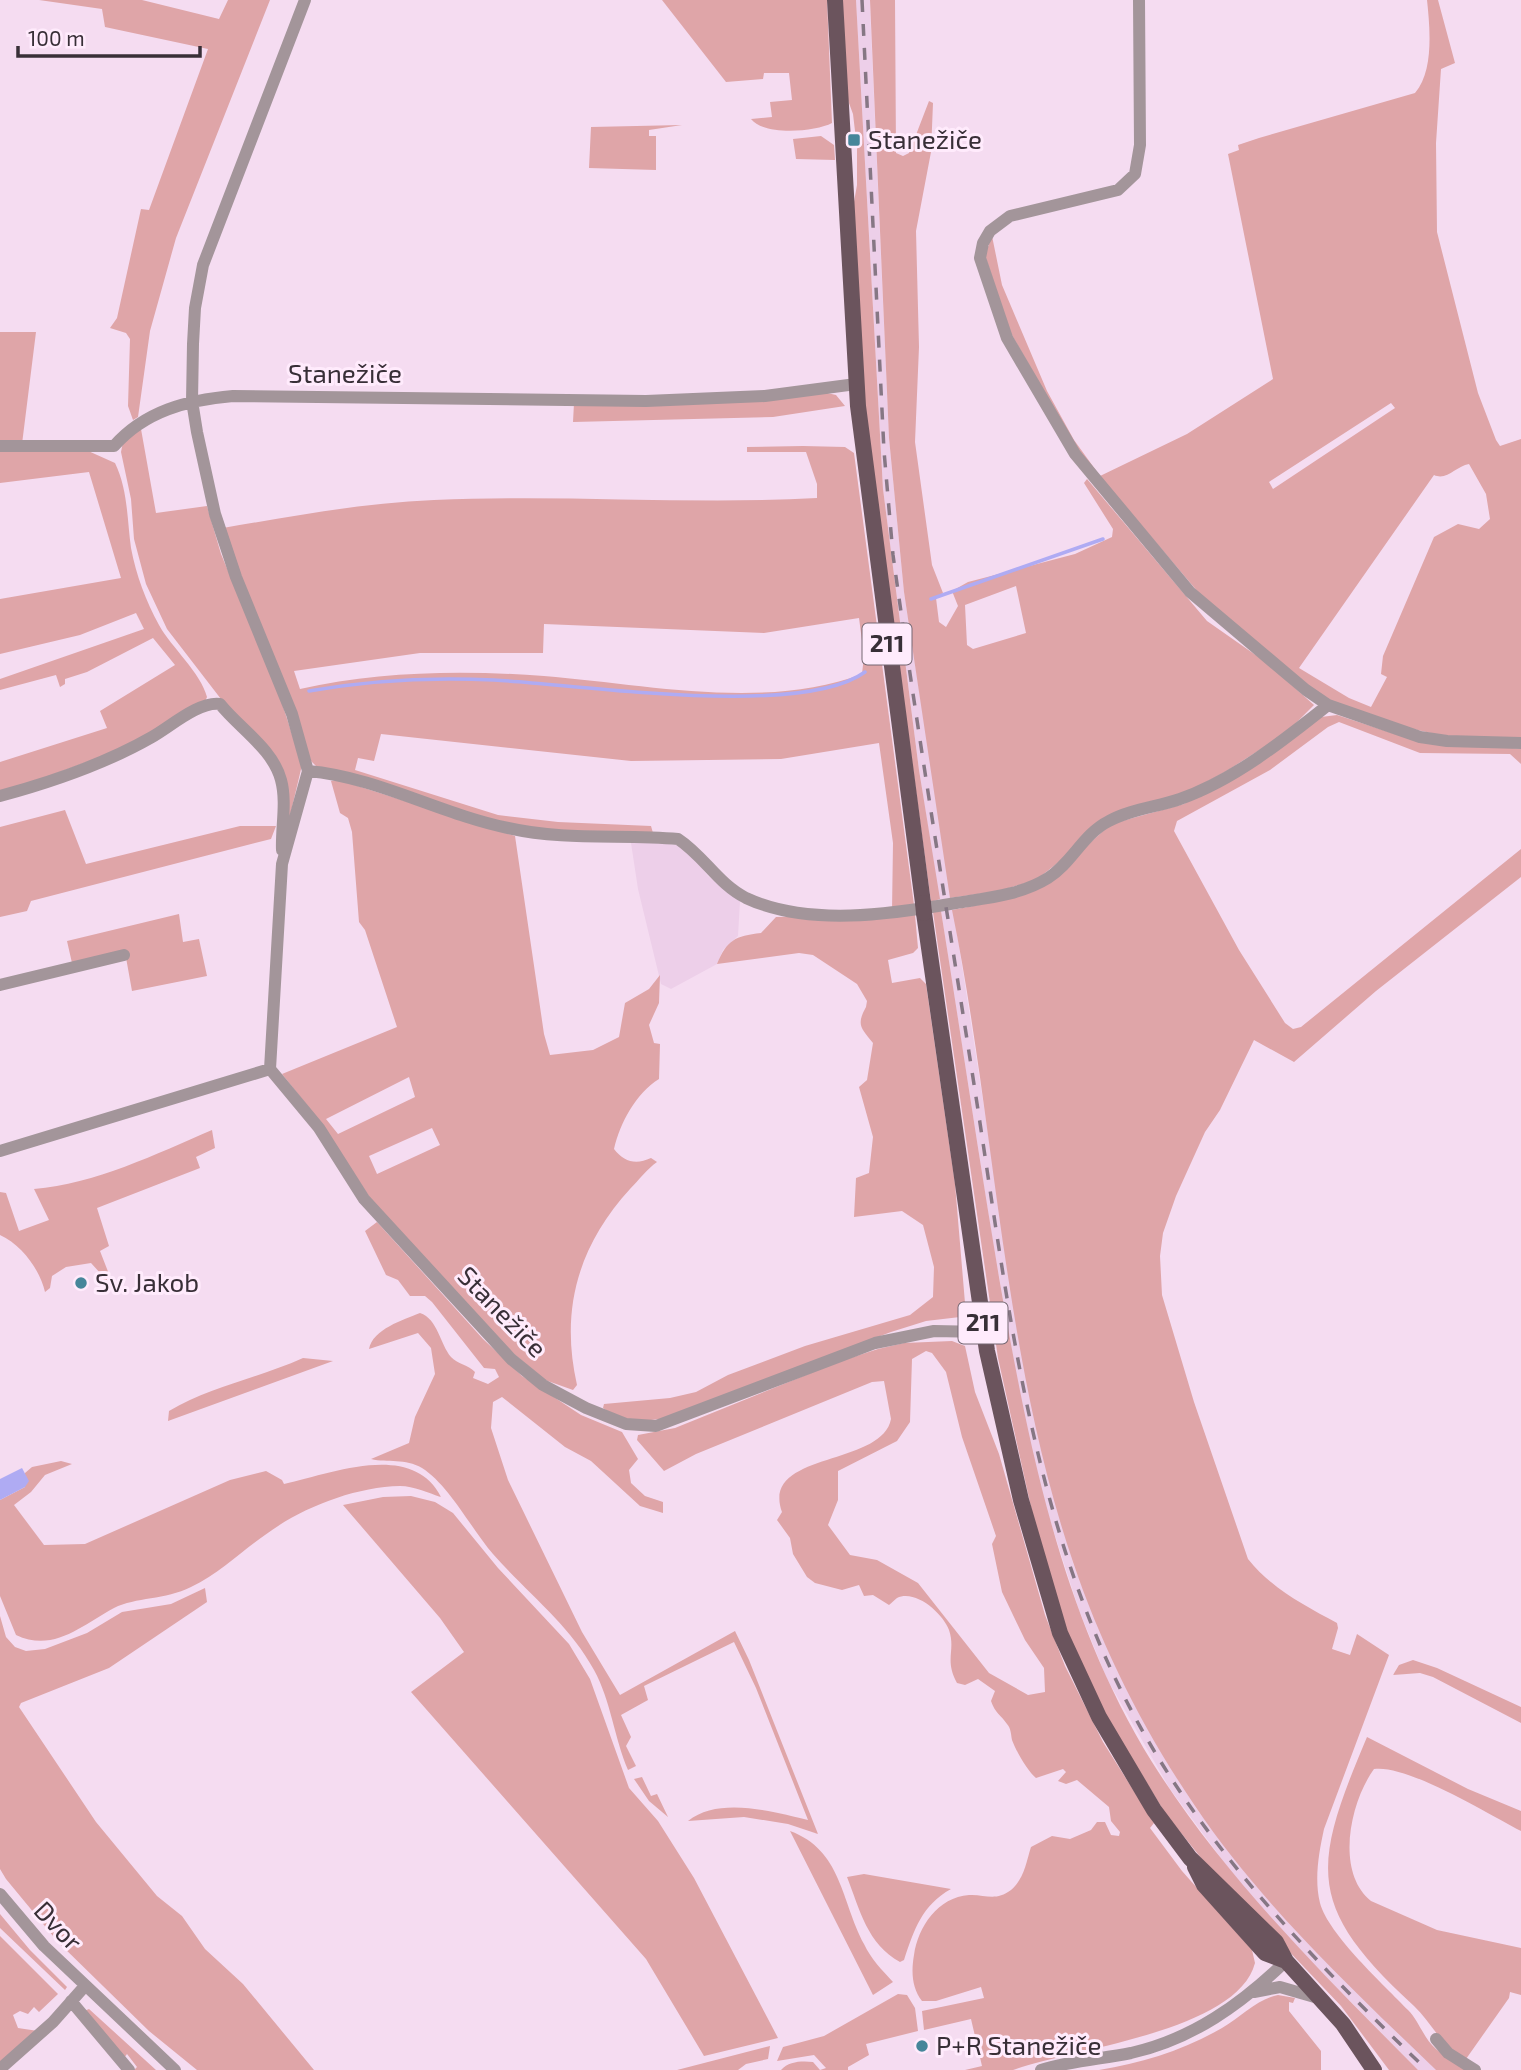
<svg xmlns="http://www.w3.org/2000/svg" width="1521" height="2070" font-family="'Exo 2',sans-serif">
<rect width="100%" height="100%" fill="#f5dcf1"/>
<path fill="#edcfe9" d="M 856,0 L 870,0 L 870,7 L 889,438 L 904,592 L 1018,1326 L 1044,1459 L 1073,1563 L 1091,1609 L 1118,1672 L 1168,1764 L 1196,1808 L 1257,1887 L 1436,2070 L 1418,2070 L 1278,1928 L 1232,1873 L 1170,1789 L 1107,1679 L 1079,1610 L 1041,1492 L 1021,1402 L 991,1231 L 919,770 L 883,489 Z
M 652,842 L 677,845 L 691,854 L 708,876 L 740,901 L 738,936 L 723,950 L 717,964 L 671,989 L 661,984 L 638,889 L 631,843 Z"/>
<path fill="#dfa5a8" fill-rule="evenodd" d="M 39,0 L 142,0 L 219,19 L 228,0 L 270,0 L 176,238 L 150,331 L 138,417 L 133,420 L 128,406 L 130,339 L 126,333 L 110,328 L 117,318 L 141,209 L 149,210 L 208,49 L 105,27 L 102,9 Z
M 662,0 L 827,0 L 832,123 C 815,132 764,136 751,119 L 772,117 L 770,102 L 792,100 L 789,73 L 764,73 L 763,79 L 726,82 Z
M 841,0 L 856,0 L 883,489 L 919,770 L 940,899 L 931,902 L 865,414 L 852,213 L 857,185 L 857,148 L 853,114 L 846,95 Z
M 870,0 L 895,0 L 896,153 L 903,156 L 909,153 L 929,101 L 933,103 L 931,152 L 916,231 L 919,347 L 915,442 L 932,565 L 943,593 L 936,598 L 939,622 L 946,627 L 958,606 L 952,591 L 968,582 L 1075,554 L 1112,537 L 1113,529 L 1084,483 L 1087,479 L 1207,621 L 1267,663 L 1314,705 L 1286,733 L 1225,772 L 1182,795 L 1127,808 L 1036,880 L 999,891 L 950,898 L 904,592 L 889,438 ZM 1016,586 L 1026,633 L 973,649 L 967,645 L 965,605 Z
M 1427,0 L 1438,0 L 1455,63 L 1441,69 L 1436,143 L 1437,232 L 1478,393 L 1496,440 L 1500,446 L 1521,439 L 1521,739 L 1444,736 L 1391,724 L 1324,698 L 1204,599 L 1079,452 L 1009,330 L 985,255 L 992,236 L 1002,285 L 1047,391 L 1074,440 L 1100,476 L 1187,434 L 1273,379 L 1228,154 L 1239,150 L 1238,145 L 1259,138 L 1415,93 C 1434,71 1430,28 1427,0 ZM 1391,403 L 1395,408 L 1273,489 L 1269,482 ZM 1469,464 L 1486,494 L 1490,519 L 1479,529 L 1458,524 L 1434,537 L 1383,656 L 1381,674 L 1387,677 L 1371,707 L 1349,698 L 1299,668 L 1434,475 C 1447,481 1456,466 1469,464 Z
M 682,125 L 649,130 L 649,136 L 656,136 L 656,170 L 589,168 L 591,127 Z
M 821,136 L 834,145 L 835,160 L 796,159 L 793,139 Z
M 0,332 L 36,332 L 22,444 L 0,444 Z
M 827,393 L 836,395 L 845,406 L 773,417 L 573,422 L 574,403 Z
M 141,429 L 156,513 L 207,506 L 221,554 L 278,691 L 302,765 L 285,837 L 284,781 L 167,629 L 146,584 L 134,539 L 131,499 L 121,452 L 123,442 Z
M 803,446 L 845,447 L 854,453 L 914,905 L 892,911 L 893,843 L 879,743 L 781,759 L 631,761 L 381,734 L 374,761 L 358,758 L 355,770 L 498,815 L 558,822 L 651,826 L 653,833 L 558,831 L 506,824 L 316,766 L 311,761 L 223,528 C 293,516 363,503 434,500 C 562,494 690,505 817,498 L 817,484 L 806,452 L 747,452 L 747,447 ZM 859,618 L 864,656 L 862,674 C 764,711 645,684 544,676 C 464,670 378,671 300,689 L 294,671 L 420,653 L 543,653 L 544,624 L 764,633 Z
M 0,449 L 86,450 L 115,463 C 128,490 127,519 131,548 C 136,575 146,601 159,625 C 171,647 201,673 207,697 L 204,704 L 125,748 L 0,794 L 0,762 L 107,728 L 100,711 L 175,665 L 153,638 L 87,672 L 65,679 L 65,684 L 60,687 L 56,675 L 0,690 L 0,679 L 144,629 L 136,613 L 80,635 L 0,654 L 0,599 L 121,578 L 89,472 L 0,483 Z
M 1337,715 L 1395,734 L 1521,749 L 1521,764 L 1510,754 L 1420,753 L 1339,722 L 1328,727 L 1270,770 L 1177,821 L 1174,831 L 1239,950 L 1285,1023 L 1293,1029 L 1301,1027 L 1521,849 L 1521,877 L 1376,991 L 1294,1062 L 1254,1040 L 1220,1110 L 1205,1132 L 1176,1196 L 1163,1233 L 1160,1256 L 1162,1295 L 1194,1402 L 1248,1559 C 1271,1588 1305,1606 1337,1623 L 1338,1628 L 1332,1649 L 1350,1655 L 1357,1634 L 1389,1655 L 1324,1829 C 1319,1852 1314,1879 1320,1903 C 1328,1934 1385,1986 1408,2010 C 1419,2021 1424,2039 1436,2049 C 1445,2057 1456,2063 1466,2070 L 1436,2070 C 1351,1988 1261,1904 1195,1806 C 1144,1731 1102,1648 1073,1562 C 1002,1353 996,1126 952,910 L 1004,900 L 1080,852 L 1111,824 L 1184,804 L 1321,717 Z
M 339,780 L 515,836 L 544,1034 L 550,1055 L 593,1050 L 619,1037 L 625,1003 L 649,989 L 660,975 L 659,1003 L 649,1025 L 654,1043 L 660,1044 L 659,1079 C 636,1093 620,1123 614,1149 C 624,1162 636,1165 651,1158 L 657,1162 C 647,1169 639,1180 630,1189 C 578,1246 560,1310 577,1385 L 573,1390 L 545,1380 L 502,1344 L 374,1204 L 321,1123 L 282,1074 L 397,1027 L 365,930 L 359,922 L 352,832 L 348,818 L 340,813 L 331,781 ZM 409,1077 L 415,1097 L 338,1134 L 326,1119 ZM 432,1128 L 440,1145 L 377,1174 L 369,1156 Z
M 65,810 L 86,864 L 240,826 L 276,826 L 271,839 L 259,842 L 31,901 L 27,911 L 0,917 L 0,827 Z
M 941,911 C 961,1035 979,1159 1000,1283 C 1029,1448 1062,1617 1152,1762 C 1225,1878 1322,1973 1418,2070 L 1389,2070 L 1341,2006 L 1206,1864 L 1165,1813 L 1102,1709 L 1066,1630 L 1035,1525 L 998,1358 L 933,912 Z
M 179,914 L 183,942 L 199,939 L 207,976 L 132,991 L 125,952 L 72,963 L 67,941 Z
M 915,915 L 918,948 L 913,953 L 888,960 L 892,983 L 920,978 L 926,984 L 955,1184 L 965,1303 L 960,1317 L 926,1321 L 891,1332 L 660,1419 C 639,1422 620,1421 603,1408 L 604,1404 L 670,1398 L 696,1392 L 728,1375 L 805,1346 L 910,1315 L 933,1297 L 934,1267 L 923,1225 L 902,1211 L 854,1217 L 856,1178 L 869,1173 L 873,1137 L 859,1087 L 867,1080 L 873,1043 C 861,1028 856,1025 866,1007 L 867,1001 L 857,984 L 813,955 L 799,953 L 717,964 C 727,940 735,936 761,933 L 776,917 Z
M 212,1130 L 215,1148 L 196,1157 L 200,1168 L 97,1208 L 109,1246 L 100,1251 L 114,1287 L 107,1291 L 101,1274 L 91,1263 L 66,1267 L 52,1276 L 50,1288 L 45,1292 C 40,1270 22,1245 0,1235 L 0,1192 L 6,1193 L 19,1231 L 49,1220 L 34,1189 C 95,1184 156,1154 212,1130 Z
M 377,1222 L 483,1339 L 522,1376 L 581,1415 L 622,1432 L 638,1459 L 629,1470 L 631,1483 L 645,1496 L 663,1502 L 663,1513 L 640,1506 L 591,1461 L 565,1447 L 502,1397 L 493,1402 L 491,1428 L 508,1480 L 582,1632 L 620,1695 L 735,1631 L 749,1660 L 818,1834 L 788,1824 L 744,1817 L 688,1821 C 719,1796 774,1812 808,1820 L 756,1688 L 734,1642 L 644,1686 L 648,1700 L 621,1715 L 631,1737 L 626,1746 L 636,1766 L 628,1770 C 614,1737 611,1701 594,1670 C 569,1624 527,1593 493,1554 C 472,1530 449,1485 422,1468 C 405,1458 388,1463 371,1459 L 409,1443 L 415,1417 L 435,1374 L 431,1348 L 418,1333 L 369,1349 C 373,1329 403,1320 420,1313 C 438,1319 440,1344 451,1357 C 457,1364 469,1365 475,1372 L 473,1378 L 488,1384 L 499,1377 L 495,1369 L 484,1368 L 432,1302 L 425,1296 L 410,1296 L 398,1280 L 386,1275 L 365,1231 Z
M 952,1341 L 965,1346 L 975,1392 L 999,1454 L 1045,1615 L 1065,1666 L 1103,1742 L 1154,1823 L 1150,1828 L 1182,1871 L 1252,1950 L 1255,1963 C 1237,2032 1069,2049 1013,2070 C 1001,2070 978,2070 965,2070 L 982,2066 L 971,2019 L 924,2030 L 922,2011 L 984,1998 L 981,1987 L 936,2001 L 922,2001 C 912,1988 911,1972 914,1955 C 918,1927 938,1897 969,1895 C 985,1894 995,1902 1011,1890 C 1024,1879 1026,1863 1031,1847 L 1052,1836 L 1070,1839 L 1091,1830 L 1097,1822 L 1105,1822 L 1111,1835 L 1119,1836 L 1120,1832 L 1111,1821 L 1109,1807 L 1077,1780 L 1066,1784 L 1058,1781 L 1066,1772 L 1063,1769 L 1036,1778 C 1028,1772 1016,1751 1012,1740 C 1011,1735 1011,1728 1007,1724 C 1001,1715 995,1713 991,1701 L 995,1691 L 978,1679 L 965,1685 L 957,1683 C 944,1659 956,1651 949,1630 C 943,1614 916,1589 897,1598 C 894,1600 892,1603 889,1605 L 873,1595 L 864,1596 L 859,1585 L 842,1590 L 815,1583 L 807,1577 L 793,1554 L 790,1538 L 777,1520 L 782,1512 C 760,1451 882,1467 891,1419 L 884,1381 L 872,1382 L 696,1454 L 664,1471 L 637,1440 L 638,1435 L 675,1428 L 838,1362 L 878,1349 L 904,1343 ZM 926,1351 L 932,1353 L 946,1372 L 962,1437 L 996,1536 L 992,1544 L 1002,1592 L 1025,1640 L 1044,1668 L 1045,1692 L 1028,1695 L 989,1673 L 918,1583 L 877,1560 L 850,1555 L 828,1525 L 838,1500 L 838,1471 L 897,1441 L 910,1422 L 912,1359 Z
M 303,1358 L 333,1361 L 168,1421 L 169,1411 C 211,1386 259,1378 303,1358 Z
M 61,1461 L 72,1464 L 45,1475 L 31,1492 L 14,1505 L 44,1545 L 85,1544 L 230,1480 L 266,1471 L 282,1480 L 284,1484 C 331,1474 412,1440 441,1497 C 428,1493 414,1486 400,1486 C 354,1487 301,1508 265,1535 C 239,1553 220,1573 191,1587 C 165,1600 136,1597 114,1608 C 82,1625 54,1653 16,1635 L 0,1596 L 0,1500 L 25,1487 L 25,1473 L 32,1467 Z
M 411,1496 L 435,1502 L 453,1513 L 498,1568 L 569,1644 L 590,1679 L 629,1788 L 658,1821 L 694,1878 L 778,2038 L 704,2056 L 646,1959 L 411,1692 L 464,1652 L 440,1618 L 343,1505 L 383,1497 Z
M 205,1588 L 207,1602 L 109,1668 L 21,1703 L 19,1707 L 96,1822 L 157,1896 L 182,1916 L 205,1949 L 243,1984 L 314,2070 L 197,2070 L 149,2031 L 58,1942 L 6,1879 L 0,1869 L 0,1616 L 6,1637 L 15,1647 L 26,1651 L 45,1649 L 87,1633 L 122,1612 L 171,1604 Z
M 1413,1660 L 1437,1668 L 1521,1707 L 1521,1723 L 1433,1677 L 1420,1673 L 1393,1675 L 1399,1665 Z
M 1367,1737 L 1468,1789 L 1521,1811 L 1521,1831 C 1488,1814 1407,1764 1374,1769 C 1350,1802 1335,1872 1371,1901 L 1437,1930 L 1521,1948 L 1521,1995 L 1510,1992 L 1509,1998 L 1466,2059 C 1442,2048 1432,2023 1414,2006 C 1305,1906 1312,1867 1367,1737 Z
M 642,1777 L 651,1796 L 657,1794 L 668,1817 L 649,1801 L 634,1779 Z
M 790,1831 C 842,1850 841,1901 864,1944 C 871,1959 882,1970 893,1982 L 873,1995 Z
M 864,1874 L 951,1889 C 922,1905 914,1930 904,1960 L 900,1962 C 867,1944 860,1910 847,1877 Z
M 0,1914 L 30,1950 L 67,1987 L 65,1990 L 0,1928 Z
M 0,1936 L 58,1994 L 39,2012 L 34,2007 L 28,2014 L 20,2011 L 13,2015 L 18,2028 L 38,2031 L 0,2063 Z
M 898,1994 L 907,1995 L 915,2008 L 918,2031 L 866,2044 L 869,2055 L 848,2067 L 848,2070 L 781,2070 C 789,2061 802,2061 813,2062 L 820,2070 L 826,2068 L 814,2055 L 777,2061 L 783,2047 L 824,2036 Z
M 1278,1995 L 1295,1998 L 1293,2003 L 1289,2002 L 1289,2011 L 1321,2051 L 1321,2070 L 1099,2070 C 1142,2063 1184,2050 1222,2028 C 1241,2017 1257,1999 1278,1995 Z
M 89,2009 L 156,2070 L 134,2070 L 137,2067 L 127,2054 L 124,2058 L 84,2011 Z
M 770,2046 L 768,2059 L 746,2064 L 738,2070 L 677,2070 Z"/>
<path fill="#afabf3" d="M 22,1468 L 29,1481 L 25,1487 L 0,1500 L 0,1479 Z"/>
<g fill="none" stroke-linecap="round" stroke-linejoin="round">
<path stroke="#afabf3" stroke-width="3.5" d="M 931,599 L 1103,539
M 309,691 C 370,680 433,677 494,680 C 578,684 800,719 865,672"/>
<path stroke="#a3959a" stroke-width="12" d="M 305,0 L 203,265 L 195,308 L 193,344 L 192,401 L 197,432 L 215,514 L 236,577 L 292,714 L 308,771 L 282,864 L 270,1069 L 319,1128 L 364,1199 L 511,1359 L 543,1385 L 586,1408 L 626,1424 L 656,1426 L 875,1343 L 934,1331 L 984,1332
M 1139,0 L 1140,145 L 1135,174 L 1118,190 L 1010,216 L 990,231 L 983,243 L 980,258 L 1007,338 L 1075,454 L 1190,592 L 1306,690 L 1328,705 L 1420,737 L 1447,741 L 1521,743
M 0,446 L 114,446 C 145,411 187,400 233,396 L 646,401 L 765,396 L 856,384
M 308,771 C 377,777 440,814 508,828 C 565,841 621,834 678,839 C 704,856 718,884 746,898 C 808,927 892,914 956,903 C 987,898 1021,895 1048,878 C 1072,863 1083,834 1109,821 C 1131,809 1157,807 1180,799 C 1234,780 1284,740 1328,705
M 0,796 C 52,782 105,764 152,737 C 170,727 199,701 220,704 C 239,728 273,749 281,780 C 287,802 281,828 282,850
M 0,985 L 124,955
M 0,1151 L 270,1069
M 0,1894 L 44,1946 L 175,2070
M 1254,1992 L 1280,1987 L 1318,1998
M 71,2001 L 129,2070
M 1436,2039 L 1448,2053 L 1475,2070
M 0,2069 L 53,2022 L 84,1987
M 1041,2070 C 1070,2061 1101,2059 1131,2053 C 1193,2039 1241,2004 1286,1961"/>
<path stroke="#6b545d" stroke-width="16" d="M 835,0 L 858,406 L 923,903
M 924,913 L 987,1351 L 1021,1500 L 1060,1633 L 1099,1717 L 1154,1810 L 1190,1858 L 1276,1942 L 1286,1961 L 1343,2024 L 1374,2070
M 1195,1867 L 1204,1885 L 1265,1953 L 1286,1961"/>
<path stroke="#867784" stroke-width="3.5" stroke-dasharray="12 12" stroke-linecap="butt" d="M 862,0 L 884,451 L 893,555 C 918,736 948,917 976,1097 C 1009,1309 1032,1529 1137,1721 C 1211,1856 1317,1964 1427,2070"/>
<path stroke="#6b545d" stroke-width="16" d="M 923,903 L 924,913"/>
</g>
<g fill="#46869a" stroke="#ffebfc" stroke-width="2.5">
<rect x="847" y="133" width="14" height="14" rx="3.5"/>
<circle cx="81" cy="1283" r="7"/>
<circle cx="922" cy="2046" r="7"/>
</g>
<g text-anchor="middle" stroke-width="6" stroke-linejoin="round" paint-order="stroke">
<g fill="#ffebfc" stroke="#746772" stroke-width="2">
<rect x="862.5" y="623.5" width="49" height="41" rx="5"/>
<rect x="958.5" y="1302.5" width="49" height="41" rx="5"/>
</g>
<g font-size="24" font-weight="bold" fill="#382f37">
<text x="887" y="652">211</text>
<text x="983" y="1331">211</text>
</g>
<g font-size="26" fill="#382f37" stroke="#ffebfc" text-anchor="start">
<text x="868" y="149">Stanežiče</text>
<text x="95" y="1292">Sv. Jakob</text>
<text x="936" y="2055">P+R Stanežiče</text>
</g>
<g font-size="26" fill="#382f37" stroke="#ffebfc">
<text x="345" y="383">Stanežiče</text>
<text transform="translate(502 1312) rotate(46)" y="9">Stanežiče</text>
<text transform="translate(58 1926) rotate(47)" y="9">Dvor</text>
</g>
</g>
<path d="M18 46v10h182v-10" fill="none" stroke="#382f37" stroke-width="3.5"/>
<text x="28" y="46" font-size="21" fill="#382f37" stroke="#ffebfc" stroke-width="5" paint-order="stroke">100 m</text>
</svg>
